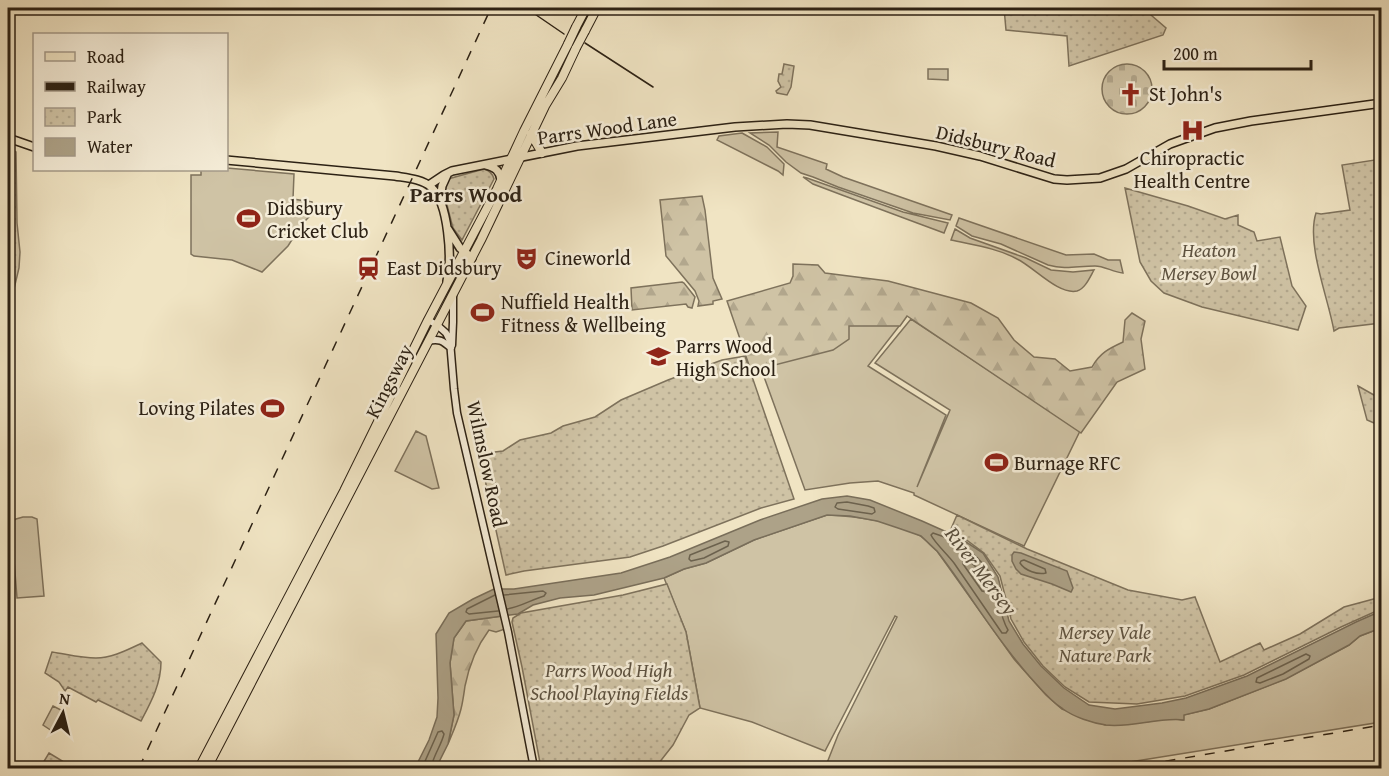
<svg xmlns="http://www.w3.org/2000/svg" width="1389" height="776" font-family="'Gentium Book Plus',serif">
<defs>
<pattern id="forest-firs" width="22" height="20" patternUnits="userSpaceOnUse" patternTransform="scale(1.5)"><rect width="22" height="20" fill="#cfc3a5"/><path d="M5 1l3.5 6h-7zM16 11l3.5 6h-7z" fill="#b2a78d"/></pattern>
<pattern id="cemetery-stones" width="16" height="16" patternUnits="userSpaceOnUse" patternTransform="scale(1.5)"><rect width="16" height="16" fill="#cfc3a5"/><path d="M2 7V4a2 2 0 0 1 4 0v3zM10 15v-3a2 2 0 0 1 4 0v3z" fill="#b2a78d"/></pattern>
<pattern id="park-dots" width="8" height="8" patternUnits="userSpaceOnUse" patternTransform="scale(1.5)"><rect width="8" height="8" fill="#cfc3a5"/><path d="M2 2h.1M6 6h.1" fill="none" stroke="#b2a78d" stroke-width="1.8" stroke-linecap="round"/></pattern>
</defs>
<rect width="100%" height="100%" fill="#f0e4c3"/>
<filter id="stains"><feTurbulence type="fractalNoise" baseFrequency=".00333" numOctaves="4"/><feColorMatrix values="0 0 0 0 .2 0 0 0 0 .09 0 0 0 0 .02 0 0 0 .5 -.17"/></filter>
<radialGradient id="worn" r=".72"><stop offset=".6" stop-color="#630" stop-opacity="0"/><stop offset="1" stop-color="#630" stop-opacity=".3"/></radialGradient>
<path fill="#cfc3a5" stroke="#7e725c" stroke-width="1.5" d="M 928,69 L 948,69 L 948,80 L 928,79 Z
M 778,132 L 777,147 L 827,164 L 826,169 L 843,177 L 952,215 L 950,220 L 913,213 L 838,187 L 813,177 L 801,173 L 786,162 L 769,145 L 750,133 Z
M 742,133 L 767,147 L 784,164 L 783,175 L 778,171 L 717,140 L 719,136 Z
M 227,168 L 294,174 L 293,199 L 312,202 L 311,215 L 302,224 L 288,246 L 262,272 L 232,260 L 194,256 L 191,254 L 191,175 L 201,175 L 201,170 L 226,170 Z
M 803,177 L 807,178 L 903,212 L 948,223 L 944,233 L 842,195 L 813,184 Z
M 959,218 L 1066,255 L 1094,254 L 1108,260 L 1120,260 L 1123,273 C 1113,272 1104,266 1095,266 C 1077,266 1066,270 1048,265 L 1001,244 L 972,236 L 956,226 Z
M 955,229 L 970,238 L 1026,258 L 1051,270 L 1073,272 L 1094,270 C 1090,277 1085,289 1077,291 C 1058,295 1034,267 1017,259 C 997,248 973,245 951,240 Z
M 833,300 L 907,316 L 868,366 L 946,415 L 917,487 L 950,410 L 875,363 L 911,319 L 1080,431 L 1024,546 L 914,495 L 914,493 L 878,481 L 850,483 L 805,490 L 759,363 Z
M 416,431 L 426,436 L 439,488 L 432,489 L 395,471 Z
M 827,515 C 858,516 891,521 919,535 C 925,539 931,546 937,551 L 1014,659 L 1046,695 L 1062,709 L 1105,725 L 1146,722 L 1171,718 L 1183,720 L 1183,715 L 1209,709 L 1285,679 L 1349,645 L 1360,636 L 1373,631 L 1381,630 L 1381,722 L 1092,768 L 825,768 L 838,735 L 897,617 L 895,616 L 825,751 L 752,722 L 700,708 L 686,632 L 664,578 L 684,569 L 706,563 L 754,540 Z
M 23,517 L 32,517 L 37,519 L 44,596 L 17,598 L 11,522 L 16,519 Z
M 53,706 L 63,711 L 52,731 L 43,725 Z"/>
<path fill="url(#forest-firs)" stroke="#7e725c" stroke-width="1.5" d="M 702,196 L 705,210 L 713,278 L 722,299 L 713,301 L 713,304 L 698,306 L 699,301 L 695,291 L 666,256 L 660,200 Z
M 793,264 L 818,265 L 825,273 L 888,281 L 971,303 L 998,318 L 1014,340 L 1034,357 L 1055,359 L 1070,371 L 1092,367 C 1100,353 1108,349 1123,342 L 1125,320 L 1132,313 L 1145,321 L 1141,339 L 1145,369 L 1117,382 L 1081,433 L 907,316 L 900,326 L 849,326 L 849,339 L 833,350 L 751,371 L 727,301 L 790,283 L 793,276 Z
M 682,282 L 684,283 L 695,297 L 692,308 L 688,307 L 686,304 L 632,310 L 631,288 Z
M 502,616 L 505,629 L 496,632 L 489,630 C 477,646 469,666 465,686 C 464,693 463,701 461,709 C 458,721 453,732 448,744 L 454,715 L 450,663 L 454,638 L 466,621 Z"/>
<path fill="url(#cemetery-stones)" stroke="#7e725c" stroke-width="1.5" d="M1102 89a25 25 0 1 1 50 0a25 25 0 1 1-50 0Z"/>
<path fill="url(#park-dots)" stroke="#7e725c" stroke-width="1.5" d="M 1004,8 L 1153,8 L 1151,15 L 1166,28 L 1163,35 L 1069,66 L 1067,36 L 1006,30 Z
M 784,64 L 794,66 L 791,87 L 787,95 L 777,93 L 776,91 L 781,87 L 778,81 L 779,74 L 782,74 Z
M 8,147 L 16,152 L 17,223 L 20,252 L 19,268 L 8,314 Z
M 1381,159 L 1381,323 L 1339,328 L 1334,331 C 1328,297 1306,244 1316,213 L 1321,214 L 1350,210 L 1342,165 Z
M 484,169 C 490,171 493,174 494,179 L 462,240 L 453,228 L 443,190 L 448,179 Z
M 1125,188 L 1188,206 L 1225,219 L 1238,215 L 1238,225 L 1254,232 L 1257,241 L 1280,237 L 1292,286 L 1306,306 L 1298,330 L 1202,307 L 1164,293 L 1151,281 L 1140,262 Z
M 745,356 L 794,499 L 761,508 L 663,546 L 630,557 L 524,571 L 506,575 L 487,490 L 482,461 L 490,455 L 495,452 L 503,451 L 520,440 L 551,433 L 563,426 L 595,417 L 621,400 L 668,380 L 722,360 Z
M 1358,386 L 1381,399 L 1381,426 L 1367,420 Z
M 957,515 L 1027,549 L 1128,590 L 1182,600 L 1195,597 L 1220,662 L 1260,643 L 1264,650 L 1300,634 L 1344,607 L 1381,597 L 1381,609 L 1341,627 L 1244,675 L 1185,696 L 1137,704 L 1089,702 L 1065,687 L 1043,666 L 1024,642 L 1011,619 L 1000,576 L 984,553 L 961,536 L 950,531 Z
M 667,584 L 686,632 L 700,708 L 689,715 L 673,745 L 655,768 L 541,768 L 522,667 L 512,622 L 513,618 L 521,613 L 623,595 Z
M 142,643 L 161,662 C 161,684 151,702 141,721 L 98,700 L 96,702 L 68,687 L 65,691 L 59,682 L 45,673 L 52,652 C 66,654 81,658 96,658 C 112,658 127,650 142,643 Z
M 49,753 L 64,762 L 61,768 L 54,768 L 43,763 Z"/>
<path fill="#ada288" stroke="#796e5a" stroke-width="1.5" d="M 847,496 L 870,500 L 922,521 L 960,538 L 983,553 L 998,577 L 1009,621 L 1023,644 L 1041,666 L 1064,688 L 1089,705 L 1115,709 L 1162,703 L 1186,698 L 1247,676 L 1356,622 L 1381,611 L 1381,630 L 1373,631 L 1360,636 L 1349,645 L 1286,679 L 1209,709 L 1184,715 L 1184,720 C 1158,717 1132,728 1106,725 C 1092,723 1074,717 1063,709 C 1050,701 1040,688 1030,677 C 995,638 969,592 937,551 L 921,536 L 898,528 L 877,521 L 850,516 L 827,515 L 754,540 L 706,563 L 684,569 L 664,578 L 594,595 L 560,598 L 533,605 L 518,614 L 466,621 L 454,638 L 450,663 L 454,715 L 448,744 L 436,768 L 415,768 L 429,740 L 437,717 L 438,698 L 436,634 L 449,613 L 473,599 L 494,589 L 514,589 L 621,573 L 670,557 L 760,520 L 822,499 Z
M 1014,552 L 1021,553 L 1067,571 L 1073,588 L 1071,592 L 1052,584 L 1021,574 L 1016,569 L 1012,561 L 1012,555 Z"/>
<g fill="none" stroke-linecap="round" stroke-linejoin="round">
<path stroke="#6c624e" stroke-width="1.5" d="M 847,502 L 868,506 L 874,508 L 875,512 L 872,514 L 838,509 L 835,507 L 837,503 Z
M 933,533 C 956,540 985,557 993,581 C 999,597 999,615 1008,630 L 1006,633 L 1002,633 C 986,610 970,586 954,563 C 948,555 934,542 931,535 Z
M 725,541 L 729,542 L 728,546 L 704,558 L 691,561 L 689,559 L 690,555 Z
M 965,559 C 976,564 985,577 987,589 L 986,592 L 982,591 L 963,564 L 963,561 Z
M 1024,560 L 1045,569 L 1046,573 C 1038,575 1025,571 1020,563 L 1021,561 Z
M 495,595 L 467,609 L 466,612 L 469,614 L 498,611
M 504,595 L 543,591 L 546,593 L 544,596 C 531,600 520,607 507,609
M 1306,654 L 1310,656 L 1309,659 L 1283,674 L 1260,683 L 1256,682 L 1257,678 Z
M 422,768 L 438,732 L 442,731 L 444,734 C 441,746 433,756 431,768"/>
<defs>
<path id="secondary" d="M 428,320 L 437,325 L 446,333 L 450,341 L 454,389 L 457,413 L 508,632 L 534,768
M 428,341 C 439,338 443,341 451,348
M 452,345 L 453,322 L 453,295"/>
<path id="primary" d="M 8,138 L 34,147
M 226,160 L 395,176 C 407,178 422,179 431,187 C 449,203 452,259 447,281
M 486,165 C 495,167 500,171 501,180
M 429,185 L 444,175 L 452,171 L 577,146 L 735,127 L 787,124 L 810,125 L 936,146 L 980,156 L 1054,179 L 1067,180 L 1100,178 L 1126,169 L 1170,144 L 1215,128 L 1251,121 L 1382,103
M 440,201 L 442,186 L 447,175
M 448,229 L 460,248 L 472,258"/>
<path id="trunk" d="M 576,27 L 586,8
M 585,31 L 597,8
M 531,134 L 542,153
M 199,768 L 344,491 L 428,320 L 497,189 L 524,131 L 568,44
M 207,768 L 481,240 L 545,106 L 562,78 L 576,48"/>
</defs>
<use href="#secondary" stroke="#2c2114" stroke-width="9"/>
<use href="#primary" stroke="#2c2114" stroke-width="10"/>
<use href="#trunk" stroke="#2c2114" stroke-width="10"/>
<use href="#secondary" stroke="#f5edd8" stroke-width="6"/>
<use href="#primary" stroke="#f0e4c3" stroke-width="7"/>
<use href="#trunk" stroke="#f0e4c3" stroke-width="8"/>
<path stroke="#2c2114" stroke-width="1.5" d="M 526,8 L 564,34
M 585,43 L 653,87"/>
<path stroke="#2c2114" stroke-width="1.5" stroke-dasharray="10 10" stroke-linecap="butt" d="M 139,768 L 491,8
M 1126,768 L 1202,755 L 1382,725"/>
<defs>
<path id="trunk-bridge" d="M 568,44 L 576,27
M 576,48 L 585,31"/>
</defs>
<use href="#trunk-bridge" stroke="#2c2114" stroke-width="10" stroke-linecap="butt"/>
<use href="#trunk-bridge" stroke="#f0e4c3" stroke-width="8"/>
</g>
<defs>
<symbol id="church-bare" viewBox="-9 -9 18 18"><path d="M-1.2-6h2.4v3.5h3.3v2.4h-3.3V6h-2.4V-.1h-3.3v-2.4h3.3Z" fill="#8f2418" stroke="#f5edd8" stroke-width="2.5" paint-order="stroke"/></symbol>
<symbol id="hospital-bare" viewBox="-9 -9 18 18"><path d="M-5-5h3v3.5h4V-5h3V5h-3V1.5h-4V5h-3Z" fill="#8f2418" stroke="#f5edd8" stroke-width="2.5" paint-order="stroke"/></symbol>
<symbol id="stadium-bare" viewBox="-9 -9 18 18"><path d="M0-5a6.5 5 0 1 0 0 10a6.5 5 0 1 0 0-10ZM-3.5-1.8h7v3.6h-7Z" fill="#8f2418" stroke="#f5edd8" stroke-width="2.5" paint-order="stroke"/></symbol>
<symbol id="theatre-bare" viewBox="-9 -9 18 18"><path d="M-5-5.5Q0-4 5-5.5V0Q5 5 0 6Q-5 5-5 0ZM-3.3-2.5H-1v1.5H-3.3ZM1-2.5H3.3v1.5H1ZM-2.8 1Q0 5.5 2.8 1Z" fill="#8f2418" stroke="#f5edd8" stroke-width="2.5" paint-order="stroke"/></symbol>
<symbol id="station-bare" viewBox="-9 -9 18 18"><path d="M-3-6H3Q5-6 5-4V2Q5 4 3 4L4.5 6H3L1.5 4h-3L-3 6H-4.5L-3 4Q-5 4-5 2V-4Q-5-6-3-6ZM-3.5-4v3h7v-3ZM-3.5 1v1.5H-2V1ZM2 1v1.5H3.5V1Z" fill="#8f2418" stroke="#f5edd8" stroke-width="2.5" paint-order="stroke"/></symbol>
<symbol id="school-bare" viewBox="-9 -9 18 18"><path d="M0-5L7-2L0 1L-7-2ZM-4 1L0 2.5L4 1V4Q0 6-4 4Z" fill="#8f2418" stroke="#f5edd8" stroke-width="2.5" paint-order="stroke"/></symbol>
</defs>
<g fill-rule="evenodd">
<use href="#church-bare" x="1114" y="78" width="33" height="33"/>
<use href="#hospital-bare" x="1176" y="114" width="33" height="33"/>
<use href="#stadium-bare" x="232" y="202" width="33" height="33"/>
<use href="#theatre-bare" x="510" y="242" width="33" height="33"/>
<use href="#station-bare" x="352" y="252" width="33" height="33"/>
<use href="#stadium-bare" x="466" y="296" width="33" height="33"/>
<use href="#school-bare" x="642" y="340" width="33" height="33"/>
<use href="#stadium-bare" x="256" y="392" width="33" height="33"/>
<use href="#stadium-bare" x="980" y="446" width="33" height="33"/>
</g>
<g text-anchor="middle" stroke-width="5" stroke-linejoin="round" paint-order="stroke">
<g font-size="20" fill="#2c2114" stroke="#f5edd8" text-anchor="start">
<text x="1149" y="101">St John's</text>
<text x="1192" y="165" text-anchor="middle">Chiropractic<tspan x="1192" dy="23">Health Centre</tspan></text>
<text x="267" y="215">Didsbury<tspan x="267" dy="23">Cricket Club</tspan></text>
<text x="545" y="265">Cineworld</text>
<text x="387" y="275">East Didsbury</text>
<text x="501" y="309">Nuffield Health<tspan x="501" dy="23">Fitness &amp; Wellbeing</tspan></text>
<text x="676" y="353">Parrs Wood<tspan x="676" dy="23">High School</tspan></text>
<text x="255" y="415" text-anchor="end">Loving Pilates</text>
<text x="1014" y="470">Burnage RFC</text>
</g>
<g font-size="20" fill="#2c2114" stroke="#f5edd8">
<text transform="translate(607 128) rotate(-8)" y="7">Parrs Wood Lane</text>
<text transform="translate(996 146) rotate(14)" y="7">Didsbury Road</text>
<text transform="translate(389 381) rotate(-63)" y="7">Kingsway</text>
<text transform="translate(487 464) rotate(78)" y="7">Wilmslow Road</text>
</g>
<g font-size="20" font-style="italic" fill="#5d5240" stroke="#f5edd8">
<text x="1209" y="257">Heaton<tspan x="1209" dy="23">Mersey Bowl</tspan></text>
<text x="1105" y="639">Mersey Vale<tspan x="1105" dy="23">Nature Park</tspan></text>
<text x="609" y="677">Parrs Wood High<tspan x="609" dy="23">School Playing Fields</tspan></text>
</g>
<g font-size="21" font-style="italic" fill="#594e3d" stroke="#f5edd8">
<text transform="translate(981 571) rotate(53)" y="7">River Mersey</text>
</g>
<g font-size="22" font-weight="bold" fill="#2c2114" stroke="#f5edd8">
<text x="466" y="202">Parrs Wood</text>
</g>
</g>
<rect width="1389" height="776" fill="none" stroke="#f0e4c3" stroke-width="30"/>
<rect x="9" y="9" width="1371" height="758" fill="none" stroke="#2c2114" stroke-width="3"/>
<rect x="15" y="15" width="1359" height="746" fill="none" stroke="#2c2114" stroke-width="1.5"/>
<rect x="33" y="33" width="195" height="138" fill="#f5edd8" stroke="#a59b8a" stroke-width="1.5"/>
<rect x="45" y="52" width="30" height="9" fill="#f0e4c3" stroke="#a59b8a" stroke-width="1.5"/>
<text x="87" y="63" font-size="18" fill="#2c2114">Road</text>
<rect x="45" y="82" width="30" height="9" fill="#2c2114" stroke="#a59b8a" stroke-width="1.5"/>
<text x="87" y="93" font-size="18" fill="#2c2114">Railway</text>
<rect x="45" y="108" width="30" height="18" fill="url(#park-dots)" stroke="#a59b8a" stroke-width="1.5"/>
<text x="87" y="123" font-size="18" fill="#2c2114">Park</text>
<rect x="45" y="138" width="30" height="18" fill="#ada288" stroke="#a59b8a" stroke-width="1.5"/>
<text x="87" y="153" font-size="18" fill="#2c2114">Water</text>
<g transform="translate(63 713) rotate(7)" stroke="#f5edd8" stroke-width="4.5" paint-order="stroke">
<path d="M0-4.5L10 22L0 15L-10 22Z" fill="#2c2114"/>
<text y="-9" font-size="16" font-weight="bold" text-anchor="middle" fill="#2c2114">N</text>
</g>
<path d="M1164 60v9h147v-9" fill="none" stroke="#2c2114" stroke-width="3"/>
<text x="1173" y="60" font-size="18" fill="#2c2114" stroke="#f5edd8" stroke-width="4.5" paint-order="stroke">200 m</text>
<rect width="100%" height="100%" filter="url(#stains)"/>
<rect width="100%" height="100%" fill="url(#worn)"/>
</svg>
